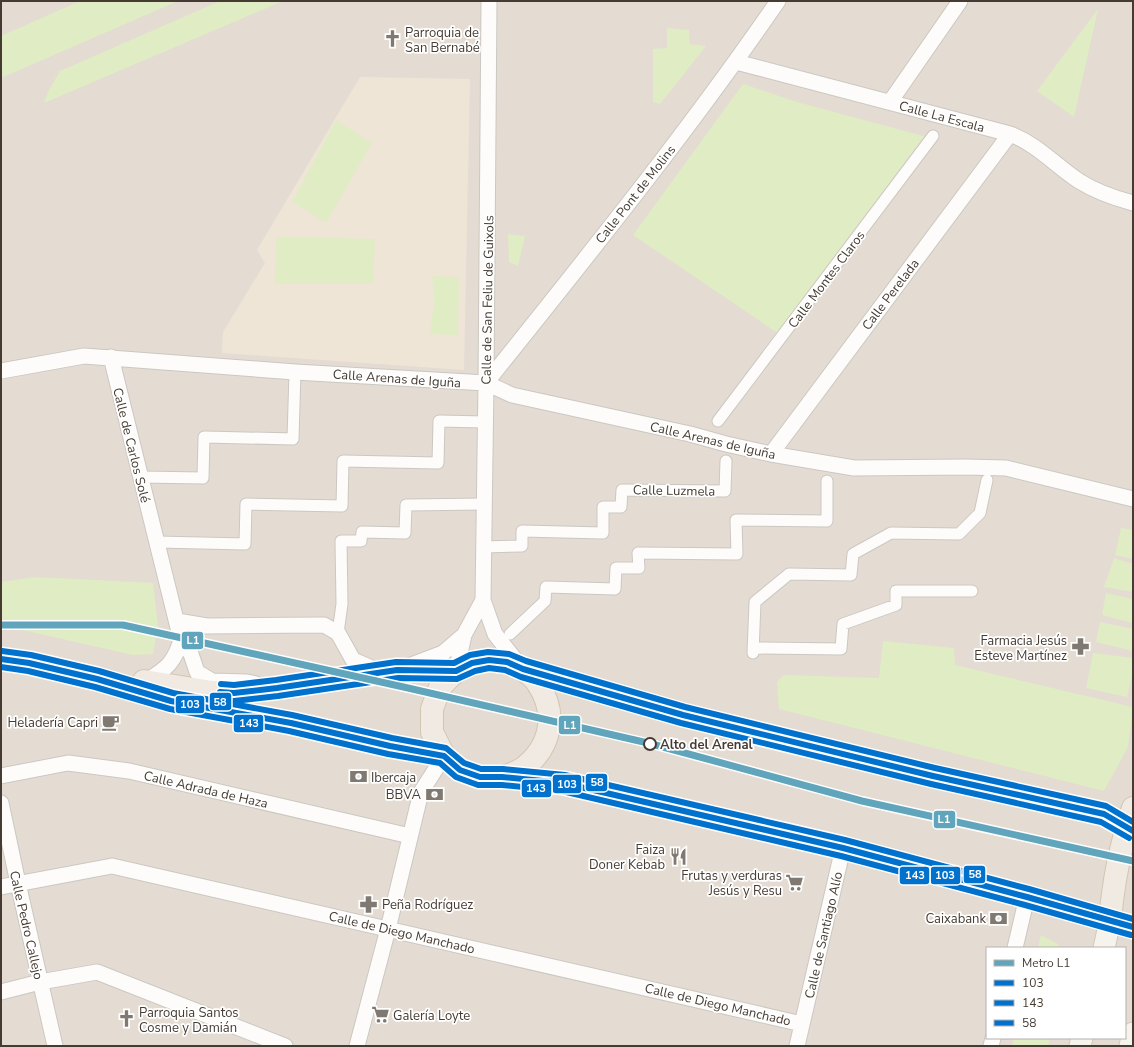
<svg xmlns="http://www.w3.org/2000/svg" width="1134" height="1047" font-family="'Nunito Sans',sans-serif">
<rect width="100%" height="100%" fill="#efebe6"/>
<path fill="#e4dcd2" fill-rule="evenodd" d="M 1,1 L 1133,1 L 1133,1046 L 1,1046 ZM 987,948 L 1125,948 L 1125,1038 L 987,1038 Z"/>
<path fill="#eee5d7" d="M 360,77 L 470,79 L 464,370 L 222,353 L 223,332 L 265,263 L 257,250 Z"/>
<path fill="#e0ecc3" d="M 80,1 L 178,1 L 1,78 L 1,36 Z
M 220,1 L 283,1 L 44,103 L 49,90 L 60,71 Z
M 1098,9 L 1074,117 L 1037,91 Z
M 667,28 L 689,30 L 690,44 L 706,46 L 660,104 L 653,102 L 653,49 L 667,48 Z
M 743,84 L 797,102 L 938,140 L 785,338 L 633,235 Z
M 336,120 L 372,143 L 326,223 L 292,202 Z
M 508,234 L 525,236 L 518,266 L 509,262 Z
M 276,237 L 375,239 L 373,284 L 275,284 Z
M 432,276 L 459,277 L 458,335 L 430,334 L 434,302 Z
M 1121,528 L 1133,530 L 1133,559 L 1115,555 Z
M 1114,558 L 1133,564 L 1133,592 L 1104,587 Z
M 36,577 L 153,583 L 158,625 L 153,654 L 133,655 L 1,625 L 1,582 Z
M 1106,593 L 1133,599 L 1133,623 L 1102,615 Z
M 1100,622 L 1133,629 L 1133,651 L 1096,642 Z
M 883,641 L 954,648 L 955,665 L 1133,707 L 1128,747 L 1104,791 L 779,709 L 777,682 L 784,675 L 879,678 Z
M 1093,653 L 1133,658 L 1133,670 L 1127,697 L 1086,688 Z
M 1041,935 L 1058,944 L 1059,948 L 1038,948 Z
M 1014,1038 L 1050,1038 L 1048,1046 L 1012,1046 Z"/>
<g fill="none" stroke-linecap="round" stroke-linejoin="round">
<defs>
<path id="pedestrian" d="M 718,421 L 933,136
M 140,477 L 203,478 L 204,437 L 293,439 L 295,372
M 157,542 L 245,544 L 246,504 L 342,506 L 343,461 L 438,463 L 439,421 L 485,422
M 483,547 L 522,546 L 522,531 L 603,533 L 603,507 L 621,507 L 622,490 L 725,491 L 726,461
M 338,633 L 342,604 L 341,541 L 361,541 L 362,532 L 405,533 L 406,505 L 484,504
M 510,634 L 545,601 L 546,587 L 615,589 L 616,568 L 639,568 L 638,553 L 737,554 L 736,520 L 827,521 L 827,481
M 753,648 L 841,649 L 843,624 L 896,605 L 896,591 L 972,591
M 753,653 L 755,602 L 789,574 L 851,575 L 853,554 L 891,533 L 959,534 L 980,513 L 987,480"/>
<path id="minor" d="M 489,1 L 486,383 L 483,600 L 495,634 L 521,667
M 736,62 L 1010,134 C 1037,144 1056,166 1079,181 C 1095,191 1114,198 1133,203
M 890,102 L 960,1
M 111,357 L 181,640 L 191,654 L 197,672 L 212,681 L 247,682 L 256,684
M 1,371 L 84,356 L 295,372 L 486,383 L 512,395 L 690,434 L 726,444 L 771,454 L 854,468 L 966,467 L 1006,468 L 1133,499
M 486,383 C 586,258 687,133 778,1
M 771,454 L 1010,134
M 177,621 L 207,626 L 324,625 L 338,633 L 353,660 L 381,672
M 406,667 L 443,653 L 464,635
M 456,671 L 464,635 L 483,600
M 147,681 C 167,668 174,663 181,640
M 1,776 L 68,763 L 129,771 L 410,836
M 1,803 L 18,883 L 55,1046
M 1,887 L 112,866 L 802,1024
M 1015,948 L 1027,897
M 1,992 L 40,982 L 97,972 L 285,1046
M 357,1046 L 388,929 L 421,792 L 444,756
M 797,1046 L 843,848
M 991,1046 L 993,1038"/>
<path id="secondary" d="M 1104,948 L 1110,921
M 1080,1046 L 1082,1038
M 1130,1046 L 1133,1033"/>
<path id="primary" d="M 1,659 L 29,663 L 97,679 L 171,701 L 291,723 L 390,746 L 444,756
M 144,681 L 212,692 L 234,693 L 277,688 L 397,670 L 456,671
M 502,777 C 508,775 516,773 522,769 C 551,748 558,714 538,684 C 535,678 528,674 523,669
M 1133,831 L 1104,814 L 933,776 L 683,715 L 523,669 L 507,662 L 489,660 L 472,663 L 456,671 L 440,687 L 432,709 L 432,732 L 444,756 L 460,770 L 480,777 L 502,777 L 563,783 L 843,848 L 1027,897 L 1133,927
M 1110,921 C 1113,884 1121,843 1133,808"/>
</defs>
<use href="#pedestrian" stroke="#cbc7c2" stroke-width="13"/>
<use href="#minor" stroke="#cbc7c2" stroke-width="17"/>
<use href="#secondary" stroke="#d0c9bd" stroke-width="23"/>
<use href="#primary" stroke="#d4c5b1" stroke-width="24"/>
<use href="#pedestrian" stroke="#fdfcfb" stroke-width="11"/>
<use href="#minor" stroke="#fdfcfb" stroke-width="15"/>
<use href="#secondary" stroke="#f6f3ed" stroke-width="21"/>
<use href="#primary" stroke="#f0eae2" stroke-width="22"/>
<defs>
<path id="bus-1" d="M 1,659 L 29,663 L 97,679 L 171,701 L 291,723 L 390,746 L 444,756 L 460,770 L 480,777 L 502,777 L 563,783 L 843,848 L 1027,897 L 1133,927
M 220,692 L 234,693 L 277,688 L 397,670 L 456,671 L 472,663 L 489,660 L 507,662 L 523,669 L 683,715 L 933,776 L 1104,814 L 1133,831"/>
<path id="bus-2" d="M 1,667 L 28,671 L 95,687 L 170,709 L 289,731 L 388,754 L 440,763 L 456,777 L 478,785 L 502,785 L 562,791 L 841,856 L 1025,905 L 1131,935
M 219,700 L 234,701 L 278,696 L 398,678 L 457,679 L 475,671 L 489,668 L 505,670 L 521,677 L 681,723 L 931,784 L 1101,822 L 1129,838"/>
<path id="bus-3" d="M 2,651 L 31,655 L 99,671 L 173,693 L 292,715 L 392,738 L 446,748 L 464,763 L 481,769 L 503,769 L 565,775 L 845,840 L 1029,889 L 1133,919
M 221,684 L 234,685 L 276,680 L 396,662 L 454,663 L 470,655 L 488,652 L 509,654 L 526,661 L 685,707 L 935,768 L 1106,806 L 1133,822"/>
</defs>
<use href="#bus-1" stroke="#fff" stroke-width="9"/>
<use href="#bus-2" stroke="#fff" stroke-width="9"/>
<use href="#bus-3" stroke="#fff" stroke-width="9"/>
<use href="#bus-1" stroke="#0072ce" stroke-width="6"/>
<use href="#bus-2" stroke="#0072ce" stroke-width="6"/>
<use href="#bus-3" stroke="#0072ce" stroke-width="6"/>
<defs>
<path id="metro-1" d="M 1,625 L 123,625 L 408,688 L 648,743 L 862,801 L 1133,861"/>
</defs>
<use href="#metro-1" stroke="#fff" stroke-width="10"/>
<use href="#metro-1" stroke="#60a5bb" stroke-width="7"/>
</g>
<defs>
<symbol id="church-bare" viewBox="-9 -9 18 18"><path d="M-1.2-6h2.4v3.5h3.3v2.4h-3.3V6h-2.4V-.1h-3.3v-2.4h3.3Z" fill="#807971" stroke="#fff" stroke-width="2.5" paint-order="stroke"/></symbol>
<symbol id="pharmacy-bare" viewBox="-9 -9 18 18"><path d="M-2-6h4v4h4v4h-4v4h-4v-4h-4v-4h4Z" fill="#807971" stroke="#fff" stroke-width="2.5" paint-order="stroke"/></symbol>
<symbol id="cafe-bare" viewBox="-9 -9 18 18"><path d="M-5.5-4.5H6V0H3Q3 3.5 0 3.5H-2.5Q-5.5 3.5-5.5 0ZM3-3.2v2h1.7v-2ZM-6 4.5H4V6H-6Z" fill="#807971" stroke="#fff" stroke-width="2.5" paint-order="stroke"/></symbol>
<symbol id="bank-bare" viewBox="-9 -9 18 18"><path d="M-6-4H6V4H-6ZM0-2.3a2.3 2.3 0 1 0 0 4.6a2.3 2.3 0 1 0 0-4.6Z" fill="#807971" stroke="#fff" stroke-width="2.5" paint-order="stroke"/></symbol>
<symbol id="restaurant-bare" viewBox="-9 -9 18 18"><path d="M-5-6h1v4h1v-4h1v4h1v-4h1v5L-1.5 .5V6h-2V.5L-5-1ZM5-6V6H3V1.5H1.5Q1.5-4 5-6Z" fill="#807971" stroke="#fff" stroke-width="2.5" paint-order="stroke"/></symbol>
<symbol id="supermarket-bare" viewBox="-9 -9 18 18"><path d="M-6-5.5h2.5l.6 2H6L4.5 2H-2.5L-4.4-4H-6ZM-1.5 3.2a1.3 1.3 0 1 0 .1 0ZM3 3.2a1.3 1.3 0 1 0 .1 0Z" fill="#807971" stroke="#fff" stroke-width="2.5" paint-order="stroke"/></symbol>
</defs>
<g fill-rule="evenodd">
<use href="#church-bare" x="380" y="26" width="25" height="25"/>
<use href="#pharmacy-bare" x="1068" y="634" width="25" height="25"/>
<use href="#cafe-bare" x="98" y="710" width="25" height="25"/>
<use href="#bank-bare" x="346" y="764" width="25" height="25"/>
<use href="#bank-bare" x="422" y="782" width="25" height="25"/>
<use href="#restaurant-bare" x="666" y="844" width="25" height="25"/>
<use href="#supermarket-bare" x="782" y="870" width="25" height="25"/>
<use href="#pharmacy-bare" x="356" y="892" width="25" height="25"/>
<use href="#bank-bare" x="986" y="906" width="25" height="25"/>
<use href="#supermarket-bare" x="368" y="1002" width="25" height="25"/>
<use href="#church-bare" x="114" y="1006" width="25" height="25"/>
</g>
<circle fill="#fff" stroke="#453b32" stroke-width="2" cx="650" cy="744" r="6"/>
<g text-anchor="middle" stroke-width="3.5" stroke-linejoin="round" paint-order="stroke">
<g font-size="13" fill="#453b32" stroke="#fff" text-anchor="end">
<text x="405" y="37" text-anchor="start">Parroquia de<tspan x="405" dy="15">San Bernabé</tspan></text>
<text x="1067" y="645">Farmacia Jesús<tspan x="1067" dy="15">Esteve Martínez</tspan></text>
<text x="98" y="727">Heladería Capri</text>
<text x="371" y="782" text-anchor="start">Ibercaja</text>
<text x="421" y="799">BBVA</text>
<text x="665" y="854">Faiza<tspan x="665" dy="15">Doner Kebab</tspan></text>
<text x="782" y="880">Frutas y verduras<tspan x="782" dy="15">Jesús y Resu</tspan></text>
<text x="382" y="909" text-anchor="start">Peña Rodríguez</text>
<text x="986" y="923">Caixabank</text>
<text x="139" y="1017" text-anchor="start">Parroquia Santos<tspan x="139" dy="15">Cosme y Damián</tspan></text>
<text x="393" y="1020" text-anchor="start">Galería Loyte</text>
</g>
<g font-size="13" fill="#453b32" stroke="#fff">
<text transform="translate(942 116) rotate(15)" y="5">Calle La Escala</text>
<text transform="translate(635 194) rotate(-52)" y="5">Calle Pont de Molins</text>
<text transform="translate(826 279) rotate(-53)" y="5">Calle Montes Claros</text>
<text transform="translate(890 294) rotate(-53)" y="5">Calle Perelada</text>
<text transform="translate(487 300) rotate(-89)" y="5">Calle de San Feliu de Guixols</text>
<text transform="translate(397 378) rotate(4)" y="5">Calle Arenas de Iguña</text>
<text transform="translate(713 440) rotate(13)" y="5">Calle Arenas de Iguña</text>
<text transform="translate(132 445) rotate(76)" y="5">Calle de Carlos Solé</text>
<text transform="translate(674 490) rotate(1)" y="5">Calle Luzmela</text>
<text transform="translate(206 789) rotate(13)" y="5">Calle Adrada de Haza</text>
<text transform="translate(27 925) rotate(77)" y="5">Calle Pedro Callejo</text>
<text transform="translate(402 932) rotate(13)" y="5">Calle de Diego Manchado</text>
<text transform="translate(823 935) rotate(-77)" y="5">Calle de Santiago Alío</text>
<text transform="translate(718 1004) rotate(13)" y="5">Calle de Diego Manchado</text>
</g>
<g font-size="13" font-weight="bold" fill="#453b32" stroke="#fff" text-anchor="start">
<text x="660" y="749">Alto del Arenal</text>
</g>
</g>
<g stroke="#fff" stroke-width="1.5">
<rect x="181" y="631" width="23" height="19" rx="4" fill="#60a5bb"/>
<rect x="209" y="692" width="23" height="19" rx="4" fill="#0072ce"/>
<rect x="175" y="695" width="30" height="19" rx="4" fill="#0072ce"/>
<rect x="233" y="714" width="31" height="19" rx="4" fill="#0072ce"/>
<rect x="558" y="715" width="23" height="20" rx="4" fill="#60a5bb"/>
<rect x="585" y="773" width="23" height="19" rx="4" fill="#0072ce"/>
<rect x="552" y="774" width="30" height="20" rx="4" fill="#0072ce"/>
<rect x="521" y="779" width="31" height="19" rx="4" fill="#0072ce"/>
<rect x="933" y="810" width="23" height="19" rx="4" fill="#60a5bb"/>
<rect x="963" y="865" width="23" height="19" rx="4" fill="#0072ce"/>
<rect x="930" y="866" width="31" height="19" rx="4" fill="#0072ce"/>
<rect x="899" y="866" width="31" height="19" rx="4" fill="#0072ce"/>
</g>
<g font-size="11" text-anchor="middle" font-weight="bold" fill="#fff">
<text x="193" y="644">L1</text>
<text x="220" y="706">58</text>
<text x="190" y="708">103</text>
<text x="249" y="727">143</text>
<text x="570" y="729">L1</text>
<text x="597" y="786">58</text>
<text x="567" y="788">103</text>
<text x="536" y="792">143</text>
<text x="944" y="823">L1</text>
<text x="975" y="878">58</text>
<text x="945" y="879">103</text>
<text x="915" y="879">143</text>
</g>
<rect width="1134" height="1047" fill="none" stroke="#453b32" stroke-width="4"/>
<rect x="986" y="947" width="140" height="92" fill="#ffffff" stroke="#b5b1ad"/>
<rect x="994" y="960" width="20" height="6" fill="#60a5bb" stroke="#b5b1ad"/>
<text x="1022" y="967" font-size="12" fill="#453b32">Metro L1</text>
<rect x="994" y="980" width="20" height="6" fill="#0072ce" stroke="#b5b1ad"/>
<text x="1022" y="987" font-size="12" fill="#453b32">103</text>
<rect x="994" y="1000" width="20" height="6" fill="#0072ce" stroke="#b5b1ad"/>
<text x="1022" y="1007" font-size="12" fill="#453b32">143</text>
<rect x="994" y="1020" width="20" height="6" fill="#0072ce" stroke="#b5b1ad"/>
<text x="1022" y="1027" font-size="12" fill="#453b32">58</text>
</svg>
